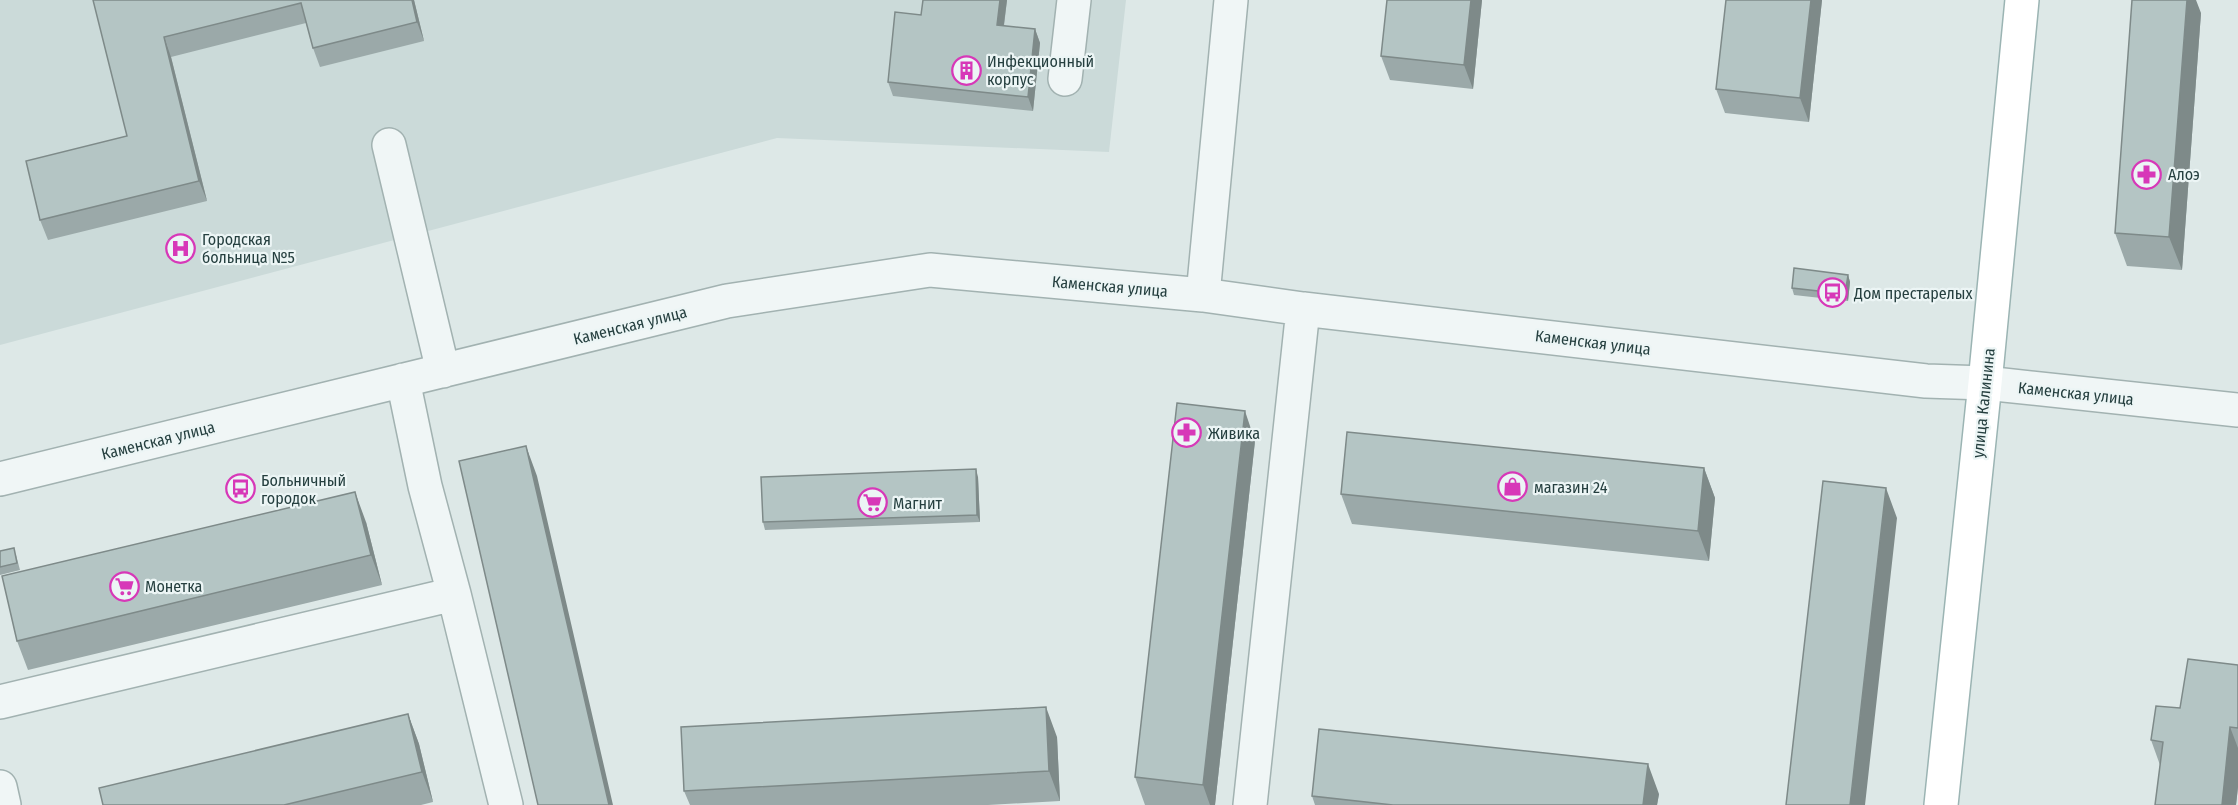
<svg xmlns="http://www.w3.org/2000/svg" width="2238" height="805" font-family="'Fira Sans Condensed',sans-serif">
<rect width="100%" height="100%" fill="#dde8e7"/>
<path fill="#cbdad9" d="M 0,0 L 1126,0 L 1109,152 L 777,138 L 0,345 Z"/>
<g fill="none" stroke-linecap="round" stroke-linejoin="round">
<defs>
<path id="minor" d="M 1065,79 L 1074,0
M 389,145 L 443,371
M 1203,295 L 1231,0
M 0,479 L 727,301 L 930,270 L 1203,295 L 1303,309 L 1926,381 L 1985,383 L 2238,410
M 454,594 L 506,805
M 0,702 L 454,594 L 425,486 L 403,380
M 0,787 L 4,805
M 1250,805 L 1303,309"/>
<path id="major" d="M 1941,805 L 1985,383 L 2022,0"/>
</defs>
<use href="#minor" stroke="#a2b2b1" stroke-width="36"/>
<use href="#major" stroke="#9bb4b3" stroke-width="36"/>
<use href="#minor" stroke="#f0f6f6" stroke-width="33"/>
<use href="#major" stroke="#fff" stroke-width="33"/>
</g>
<path fill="#9ba9a9" d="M 93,0 L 414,0 L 424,41 L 320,67 L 313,48 L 306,23 L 171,57 L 207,201 L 48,240 L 40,220 L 127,136 Z
M 923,0 L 1007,0 L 1004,26 L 1035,29 L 1040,43 L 1033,111 L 893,96 L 888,82 L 921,15 Z
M 1482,0 L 1473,89 L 1390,80 L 1381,56 Z
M 1726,0 L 1822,0 L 1809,122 L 1725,113 L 1716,89 Z
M 2201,13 L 2182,270 L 2127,266 L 2115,233 Z
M 1848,275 L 1850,282 L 1848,301 L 1794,295 L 1792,288 Z
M 1255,441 L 1215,805 L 1145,805 L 1135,777 Z
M 1704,468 L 1715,498 L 1709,561 L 1352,524 L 1341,494 Z
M 978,477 L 980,522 L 765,530 L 763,522 Z
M 366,522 L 382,585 L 28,670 L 17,641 Z
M 0,551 L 16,555 L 20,570 L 0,575 Z
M 2238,665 L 2238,787 L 2236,805 L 2155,805 L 2160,765 L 2151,740 Z
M 408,714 L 419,744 L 433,802 L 421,805 L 103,805 Z
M 1057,737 L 1060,801 L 988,805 L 690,805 L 684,791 Z
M 1659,794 L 1657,805 L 1315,805 L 1312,796 Z"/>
<path fill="#7e8a89" d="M 412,0 L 414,0 L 424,41 L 417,22 Z
M 1000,0 L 1007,0 L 1002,39 L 997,25 Z
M 1471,0 L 1482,0 L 1473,89 L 1464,65 Z
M 1811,0 L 1822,0 L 1809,122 L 1800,98 Z
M 2187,0 L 2196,0 L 2201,13 L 2182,270 L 2169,237 Z
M 1035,29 L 1040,43 L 1033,111 L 1028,97 Z
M 164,37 L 171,57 L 207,201 L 199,181 Z
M 1848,275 L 1850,282 L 1848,301 L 1845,294 Z
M 1245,411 L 1255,441 L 1215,805 L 1210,805 L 1203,785 Z
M 526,446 L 537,476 L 613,805 L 609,805 Z
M 1704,468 L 1715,498 L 1709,561 L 1698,531 Z
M 976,469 L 978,477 L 980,522 L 977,515 Z
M 1886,488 L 1897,518 L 1865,805 L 1850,805 Z
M 355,492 L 366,522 L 382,585 L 371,555 Z
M 1046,707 L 1057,737 L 1060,801 L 1049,771 Z
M 408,714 L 419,744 L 433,802 L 422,772 Z
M 2230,727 L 2238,748 L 2238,787 L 2236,805 L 2222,805 Z
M 1648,764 L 1659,794 L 1657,805 L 1643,805 Z"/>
<path fill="#b4c5c4" stroke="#7e8a89" stroke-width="1.5" d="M 93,0 L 412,0 L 417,22 L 313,48 L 301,3 L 164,37 L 199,181 L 40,220 L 26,161 L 127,136 Z
M 923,0 L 1000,0 L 997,25 L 1035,29 L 1028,97 L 888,82 L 895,12 L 921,15 Z
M 1387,0 L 1471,0 L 1464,65 L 1381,56 Z
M 1726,0 L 1811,0 L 1800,98 L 1716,89 Z
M 2132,0 L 2187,0 L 2169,237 L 2115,233 Z
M 1794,268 L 1848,275 L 1845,294 L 1792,288 Z
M 1177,403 L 1245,411 L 1203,785 L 1135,777 Z
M 1347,432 L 1704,468 L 1698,531 L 1341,494 Z
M 526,446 L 609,805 L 538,805 L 459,461 Z
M 976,469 L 977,515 L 763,522 L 761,477 Z
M 1823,481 L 1886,488 L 1850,805 L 1786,805 Z
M 355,492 L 371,555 L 17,641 L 2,576 Z
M 14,548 L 17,563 L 0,567 L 0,551 Z
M 2188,659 L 2238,665 L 2238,728 L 2230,727 L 2222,805 L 2155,805 L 2163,742 L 2151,740 L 2156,706 L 2180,708 Z
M 1046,707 L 1049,771 L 684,791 L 681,727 Z
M 408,714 L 422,772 L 284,805 L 103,805 L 99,788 Z
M 1319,729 L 1648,764 L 1643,805 L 1393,805 L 1312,796 Z"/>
<defs>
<symbol id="building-ring" viewBox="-11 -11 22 22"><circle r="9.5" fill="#ecf5f5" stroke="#d738b8" stroke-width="1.5"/><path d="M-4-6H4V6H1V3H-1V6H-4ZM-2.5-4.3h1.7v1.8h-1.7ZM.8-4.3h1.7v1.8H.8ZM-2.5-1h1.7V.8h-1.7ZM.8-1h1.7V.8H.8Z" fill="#d738b8"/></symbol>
<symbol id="pharmacy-ring" viewBox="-11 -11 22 22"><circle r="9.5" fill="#ecf5f5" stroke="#d738b8" stroke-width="1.5"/><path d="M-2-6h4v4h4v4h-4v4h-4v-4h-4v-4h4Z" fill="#d738b8"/></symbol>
<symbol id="hospital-ring" viewBox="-11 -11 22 22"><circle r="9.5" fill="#ecf5f5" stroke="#d738b8" stroke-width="1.5"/><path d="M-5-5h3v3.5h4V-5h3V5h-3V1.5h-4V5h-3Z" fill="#d738b8"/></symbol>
<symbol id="bus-ring" viewBox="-11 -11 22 22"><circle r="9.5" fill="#ecf5f5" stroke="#d738b8" stroke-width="1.5"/><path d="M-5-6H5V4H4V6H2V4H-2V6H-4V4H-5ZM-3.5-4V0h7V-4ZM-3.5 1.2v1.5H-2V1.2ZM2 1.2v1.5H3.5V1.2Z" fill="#d738b8"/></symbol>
<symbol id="shop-ring" viewBox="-11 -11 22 22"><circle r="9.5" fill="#ecf5f5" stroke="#d738b8" stroke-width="1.5"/><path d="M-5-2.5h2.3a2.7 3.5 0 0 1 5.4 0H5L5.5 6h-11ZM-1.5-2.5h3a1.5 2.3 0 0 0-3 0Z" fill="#d738b8"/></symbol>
<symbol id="supermarket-ring" viewBox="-11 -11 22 22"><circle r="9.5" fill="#ecf5f5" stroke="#d738b8" stroke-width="1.5"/><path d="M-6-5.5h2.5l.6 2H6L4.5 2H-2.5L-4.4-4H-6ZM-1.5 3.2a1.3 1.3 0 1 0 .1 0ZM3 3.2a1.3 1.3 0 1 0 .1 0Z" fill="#d738b8"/></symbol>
</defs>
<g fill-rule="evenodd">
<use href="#building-ring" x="950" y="54" width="33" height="33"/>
<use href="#pharmacy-ring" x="2130" y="158" width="33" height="33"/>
<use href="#hospital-ring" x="164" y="232" width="33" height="33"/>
<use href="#bus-ring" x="1816" y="276" width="33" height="33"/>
<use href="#pharmacy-ring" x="1170" y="416" width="33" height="33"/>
<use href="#shop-ring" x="1496" y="470" width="33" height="33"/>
<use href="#bus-ring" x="224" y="472" width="33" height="33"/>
<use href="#supermarket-ring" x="856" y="486" width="33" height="33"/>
<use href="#supermarket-ring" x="108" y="570" width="33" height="33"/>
</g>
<g text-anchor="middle" stroke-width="4.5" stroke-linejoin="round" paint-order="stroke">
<g font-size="16" fill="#253f3f" stroke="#ecf5f5" text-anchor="start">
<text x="987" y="67">Инфекционный<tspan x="987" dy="18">корпус</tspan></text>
<text x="2168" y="180">Алоэ</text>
<text x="202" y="245">Городская<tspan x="202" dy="18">больница №5</tspan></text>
<text x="1854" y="299">Дом престарелых</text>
<text x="1208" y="439">Живика</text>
<text x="261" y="486">Больничный<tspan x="261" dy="18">городок</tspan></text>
<text x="1534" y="493">магазин 24</text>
<text x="893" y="509">Магнит</text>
<text x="145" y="592">Монетка</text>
</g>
<g font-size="16" fill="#253f3f" stroke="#ecf5f5">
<text transform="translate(1110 286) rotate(5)" y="6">Каменская улица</text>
<text transform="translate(630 325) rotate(-14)" y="6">Каменская улица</text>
<text transform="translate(1593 342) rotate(7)" y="6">Каменская улица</text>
<text transform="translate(2076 393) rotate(6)" y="6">Каменская улица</text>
<text transform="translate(1983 403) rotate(-84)" y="6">улица Калинина</text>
<text transform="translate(158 440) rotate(-14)" y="6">Каменская улица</text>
</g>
</g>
</svg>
